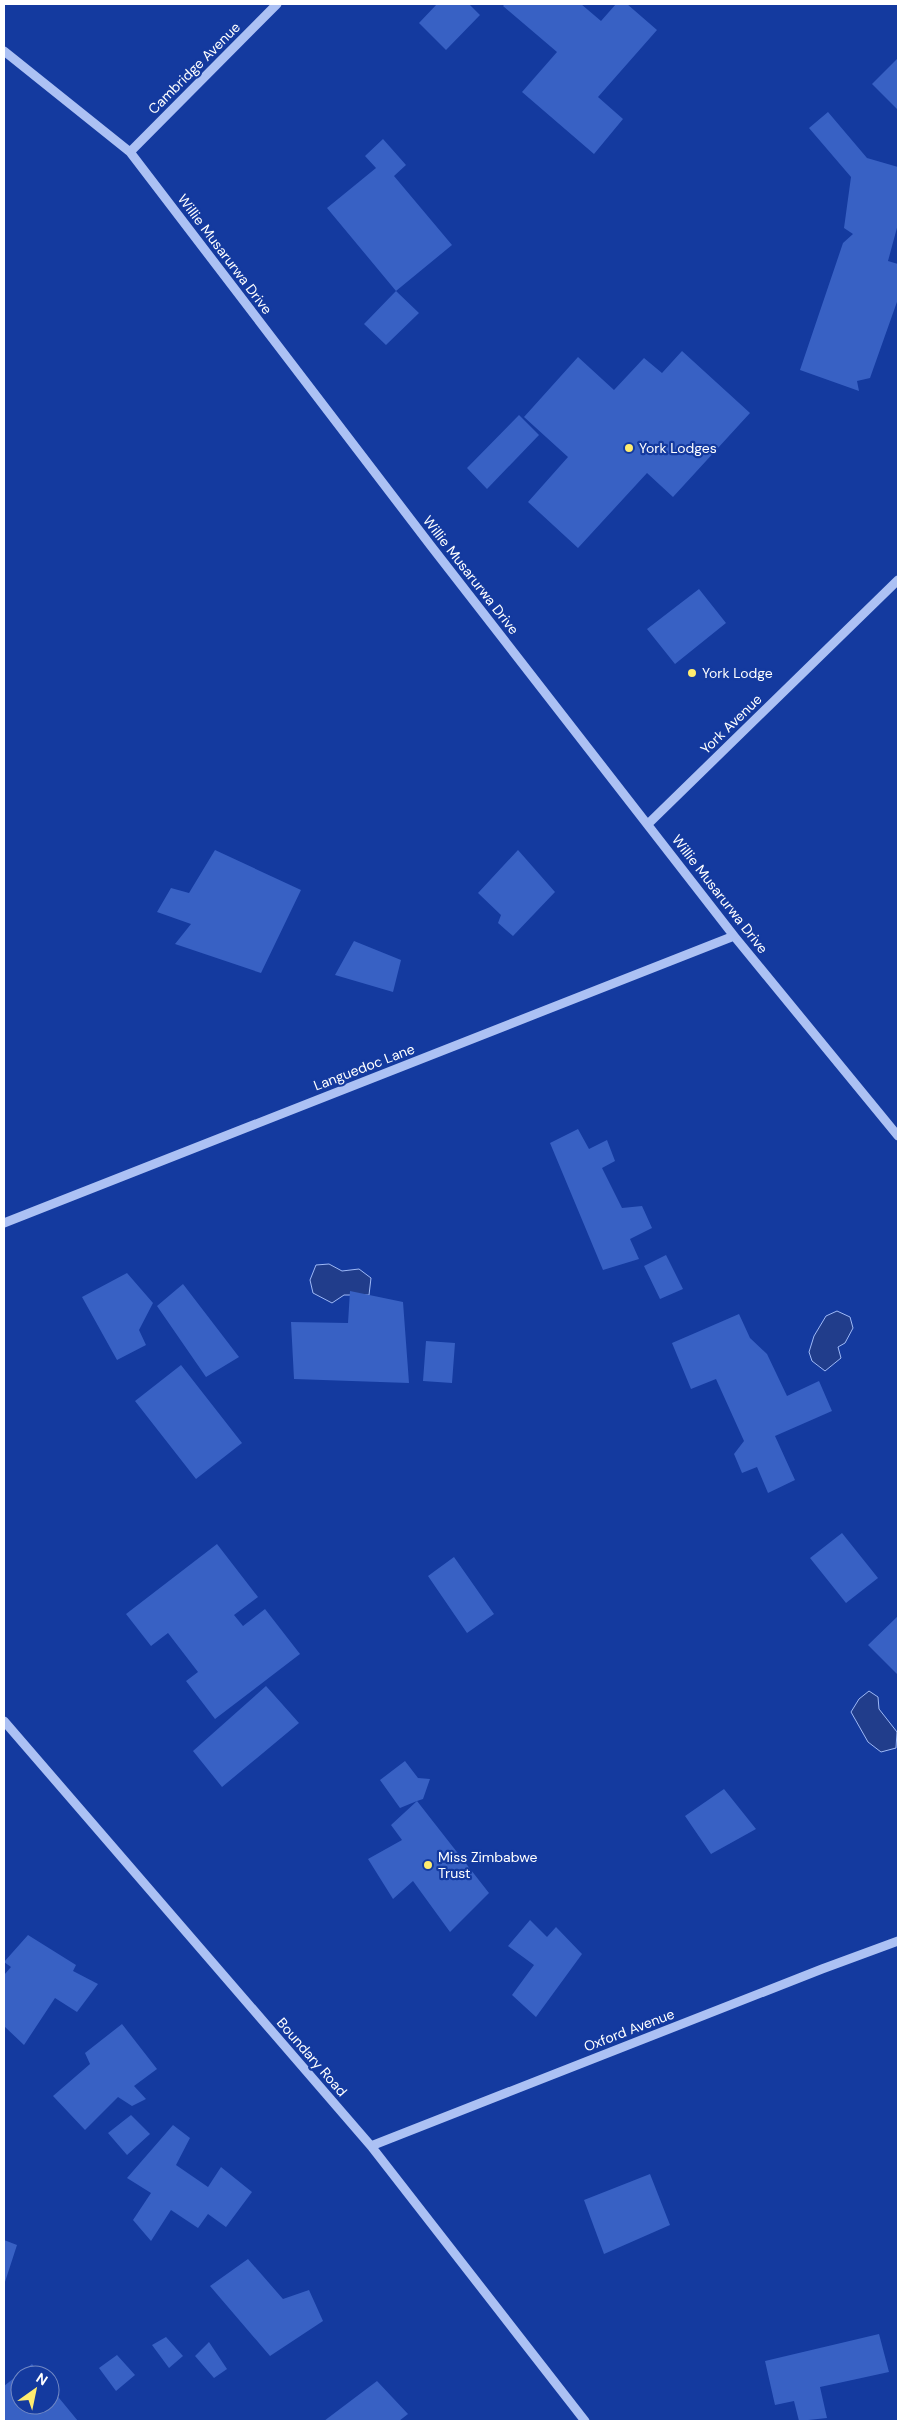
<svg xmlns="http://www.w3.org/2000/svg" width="902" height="2425" font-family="'DM Sans',sans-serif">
<rect width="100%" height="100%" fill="#143a9f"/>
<path fill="#213d8b" stroke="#9eb9f7" d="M 329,1264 L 342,1271 L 359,1269 L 371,1278 L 369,1295 L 344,1295 L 332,1303 L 313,1293 L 310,1280 L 316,1265 Z
M 837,1311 L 850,1317 L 853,1328 L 845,1343 L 838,1347 L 841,1358 L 825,1371 L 812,1361 L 809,1352 L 814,1336 L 826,1316 Z
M 869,1691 L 878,1697 L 879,1709 L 897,1732 L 896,1748 L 881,1752 L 868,1742 L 851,1712 L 859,1699 Z"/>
<path fill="#3861c4" d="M 437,4 L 469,4 L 480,15 L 446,50 L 419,23 Z
M 505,4 L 581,4 L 601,21 L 616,4 L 627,4 L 657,30 L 598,97 L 623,119 L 594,154 L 522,92 L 557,52 L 503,6 Z
M 897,59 L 898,61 L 898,110 L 872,84 Z
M 828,112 L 867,158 L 898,167 L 898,224 L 888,261 L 898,264 L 898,299 L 870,378 L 857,381 L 859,391 L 800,370 L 843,243 L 853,234 L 844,228 L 851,177 L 809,128 Z
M 383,139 L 406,165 L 394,176 L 452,245 L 396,291 L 327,208 L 376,168 L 365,156 Z
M 396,291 L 419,313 L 386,345 L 364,324 Z
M 682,351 L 750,413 L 673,497 L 647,473 L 578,548 L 528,502 L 568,457 L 524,417 L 578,357 L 614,390 L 644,358 L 662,373 Z
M 519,415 L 539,435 L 487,489 L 467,468 Z
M 699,589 L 726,623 L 675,664 L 647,629 Z
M 215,850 L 301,890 L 261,973 L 175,944 L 191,924 L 157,912 L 171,888 L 189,893 Z
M 518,850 L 555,892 L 513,936 L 498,923 L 501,915 L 478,893 Z
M 354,941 L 401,960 L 393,992 L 335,975 Z
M 578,1129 L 589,1149 L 607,1140 L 615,1161 L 602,1168 L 622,1208 L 642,1206 L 652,1228 L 630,1239 L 639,1259 L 603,1270 L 550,1143 Z
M 666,1255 L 683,1289 L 660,1299 L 644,1266 Z
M 127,1273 L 153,1303 L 139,1330 L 146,1345 L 117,1360 L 82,1297 Z
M 183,1284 L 239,1357 L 206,1377 L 157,1306 Z
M 350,1291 L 403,1302 L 409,1383 L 294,1379 L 291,1322 L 348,1323 Z
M 739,1314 L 750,1338 L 767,1354 L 787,1396 L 819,1381 L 832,1411 L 775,1436 L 795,1480 L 768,1493 L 757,1467 L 742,1473 L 734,1454 L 744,1441 L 716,1379 L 691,1389 L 672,1343 Z
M 426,1341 L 455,1343 L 452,1383 L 423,1381 Z
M 181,1365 L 242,1443 L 196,1479 L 135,1401 Z
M 842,1533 L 878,1578 L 846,1603 L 810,1558 Z
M 217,1544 L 258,1597 L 234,1615 L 243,1626 L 265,1609 L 300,1654 L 215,1719 L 186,1681 L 198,1672 L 168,1633 L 151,1646 L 126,1614 Z
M 454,1557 L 494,1614 L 467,1633 L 428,1576 Z
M 898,1616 L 898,1675 L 868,1645 Z
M 266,1686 L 299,1723 L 222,1787 L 193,1751 Z
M 405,1761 L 418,1778 L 430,1779 L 423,1799 L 417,1801 L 489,1893 L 450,1932 L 413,1881 L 393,1899 L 368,1859 L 402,1840 L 391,1825 L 417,1801 L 400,1808 L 380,1780 Z
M 724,1789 L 756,1829 L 711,1854 L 685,1816 Z
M 530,1920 L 547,1937 L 556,1927 L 582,1954 L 536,2017 L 512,1995 L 534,1965 L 508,1946 Z
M 28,1935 L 76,1965 L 73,1971 L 98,1984 L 77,2012 L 55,1998 L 24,2045 L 4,2026 L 4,1975 L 11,1967 L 4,1962 Z
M 122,2024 L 157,2069 L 134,2086 L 146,2099 L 132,2106 L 118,2097 L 85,2130 L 53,2096 L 90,2064 L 85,2053 Z
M 131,2115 L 150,2134 L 127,2155 L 108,2133 Z
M 173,2125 L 190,2138 L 176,2165 L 208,2187 L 221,2167 L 252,2192 L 226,2227 L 208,2214 L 198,2228 L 171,2210 L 151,2241 L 133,2220 L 151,2193 L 127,2178 Z
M 650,2174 L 670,2225 L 604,2254 L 584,2200 Z
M 4,2240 L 17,2245 L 4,2285 Z
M 248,2259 L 283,2299 L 309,2290 L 323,2321 L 270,2356 L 210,2286 Z
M 879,2334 L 889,2372 L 820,2387 L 827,2418 L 799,2421 L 794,2401 L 775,2405 L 765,2361 Z
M 166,2337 L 183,2356 L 169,2368 L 152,2345 Z
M 209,2342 L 227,2369 L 214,2378 L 195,2356 Z
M 117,2355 L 135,2375 L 116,2391 L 99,2368 Z
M 32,2364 L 41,2375 L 20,2375 L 20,2405 L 50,2405 L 50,2387 L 78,2421 L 4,2421 L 4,2386 Z
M 377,2381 L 408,2414 L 399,2421 L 324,2421 Z"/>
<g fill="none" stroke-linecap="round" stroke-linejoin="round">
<path stroke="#acc1f4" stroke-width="9" d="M 4,51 L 130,152 L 431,546 L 734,936 L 898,1136
M 130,152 L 277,4
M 648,824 L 898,580
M 4,1223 L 734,936
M 4,1721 L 371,2146 L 585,2421
M 371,2146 L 822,1969 L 898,1941"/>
</g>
<g fill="#ffec6f" stroke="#143a9f" stroke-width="2">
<circle cx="629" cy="448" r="5"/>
<circle cx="692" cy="673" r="5"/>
<circle cx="428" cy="1865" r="5"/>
</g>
<g text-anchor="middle" stroke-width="4.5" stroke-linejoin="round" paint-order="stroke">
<g font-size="14" fill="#fff" stroke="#143a9f">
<text transform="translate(194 68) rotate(-45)" y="5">Cambridge Avenue</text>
<text transform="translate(225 254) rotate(53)" y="5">Willie Musarurwa Drive</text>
<text transform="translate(471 575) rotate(52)" y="5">Willie Musarurwa Drive</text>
<text transform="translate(731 724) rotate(-44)" y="5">York Avenue</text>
<text transform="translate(720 894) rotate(52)" y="5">Willie Musarurwa Drive</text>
<text transform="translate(364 1067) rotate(-21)" y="5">Languedoc Lane</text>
<text transform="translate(629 2030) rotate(-21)" y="5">Oxford Avenue</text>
<text transform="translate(312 2057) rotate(49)" y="5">Boundary Road</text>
</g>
<g font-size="14" fill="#fff" stroke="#143a9f" text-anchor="start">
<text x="639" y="453">York Lodges</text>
<text x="702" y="678">York Lodge</text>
<text x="438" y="1862">Miss Zimbabwe<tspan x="438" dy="16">Trust</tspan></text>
</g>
</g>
<rect width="902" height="2425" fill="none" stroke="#ffffff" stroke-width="10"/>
<g transform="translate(35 2390) rotate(33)"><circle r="24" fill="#143a9f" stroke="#7289c5"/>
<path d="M0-4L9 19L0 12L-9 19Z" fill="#ffec6f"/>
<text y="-8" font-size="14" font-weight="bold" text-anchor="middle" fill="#ffffff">N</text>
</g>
</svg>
